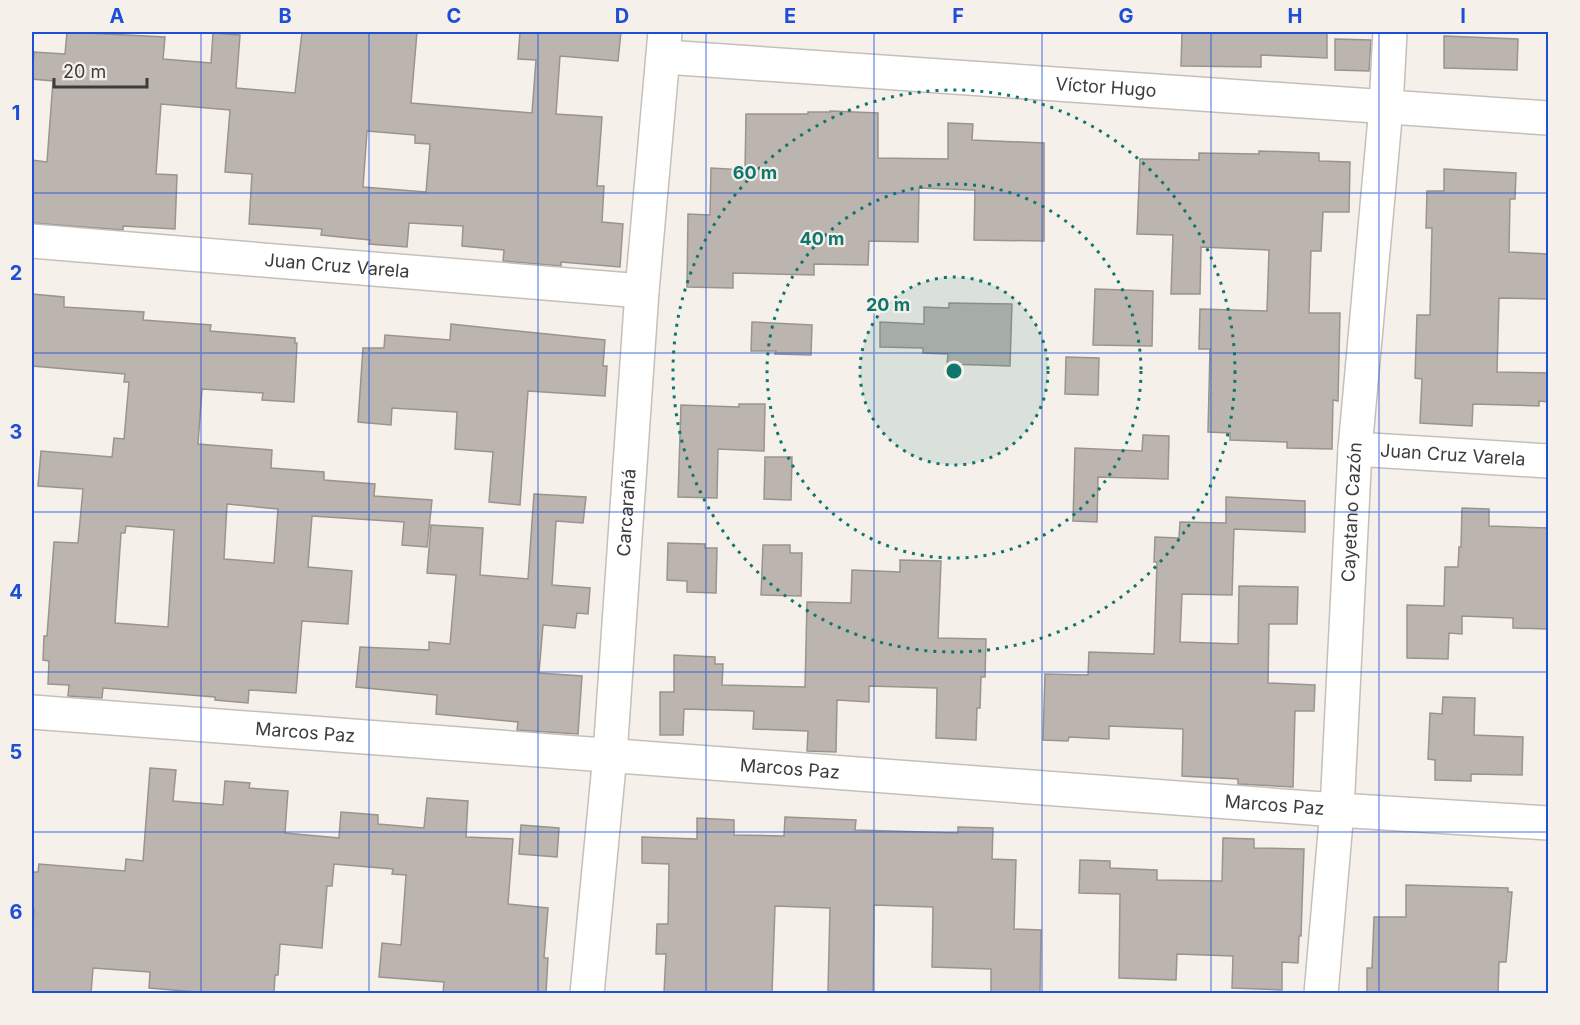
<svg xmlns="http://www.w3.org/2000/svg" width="1580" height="1025" font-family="Inter,sans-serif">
<rect width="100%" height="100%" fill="#f6f0ea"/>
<path fill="#bbb4af" stroke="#9a948e" stroke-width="1.5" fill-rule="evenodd" d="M 67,32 L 165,37 L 163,59 L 211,63 L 213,33 L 240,35 L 236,88 L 295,93 L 302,32 L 417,32 L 411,103 L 532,113 L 536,60 L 518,59 L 520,32 L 621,32 L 618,61 L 560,56 L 556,114 L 602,117 L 597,186 L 604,186 L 602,222 L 623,224 L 620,267 L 561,262 L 561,266 L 503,261 L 504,250 L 462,246 L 463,226 L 409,223 L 407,247 L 369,244 L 370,240 L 321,235 L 322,229 L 249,224 L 252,174 L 225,172 L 230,110 L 161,104 L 156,174 L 177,175 L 175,229 L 123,226 L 123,230 L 32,223 L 32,160 L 47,162 L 53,81 L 32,79 L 34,52 L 65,54 ZM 367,131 L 415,135 L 415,143 L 430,144 L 426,192 L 363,187 Z
M 1182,32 L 1327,32 L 1327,58 L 1261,55 L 1261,67 L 1181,66 Z
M 1444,36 L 1518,39 L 1517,70 L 1444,68 Z
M 1335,39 L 1371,40 L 1369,71 L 1335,70 Z
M 830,111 L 878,113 L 878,158 L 948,159 L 948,123 L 973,124 L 972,140 L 1044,143 L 1044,241 L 974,240 L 975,190 L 919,188 L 918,242 L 869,241 L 868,265 L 814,264 L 814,275 L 733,273 L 733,288 L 687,287 L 688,214 L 710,215 L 711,168 L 745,170 L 746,114 L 808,114 L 808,112 L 830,112 Z
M 1259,151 L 1319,153 L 1319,161 L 1350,162 L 1349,212 L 1323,212 L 1321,251 L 1311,251 L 1309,313 L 1340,313 L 1338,401 L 1333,400 L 1332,449 L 1287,448 L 1287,442 L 1230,440 L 1230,433 L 1208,432 L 1210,349 L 1199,349 L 1200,309 L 1267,311 L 1269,250 L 1201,247 L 1200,294 L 1171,294 L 1173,235 L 1137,234 L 1140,159 L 1199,160 L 1199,153 L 1259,154 Z
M 1444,169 L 1516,173 L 1515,199 L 1510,199 L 1509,252 L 1548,254 L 1548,299 L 1499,298 L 1497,372 L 1548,373 L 1548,402 L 1539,401 L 1539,406 L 1473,404 L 1472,426 L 1420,423 L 1422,379 L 1415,378 L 1417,315 L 1430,315 L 1432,228 L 1426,228 L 1427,191 L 1444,191 Z
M 1095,289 L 1153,291 L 1152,346 L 1093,345 Z
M 32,294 L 64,297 L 64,307 L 144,312 L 143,320 L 211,325 L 210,331 L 295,338 L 295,343 L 297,343 L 294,402 L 262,400 L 263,393 L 202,389 L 198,444 L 272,450 L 271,468 L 324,472 L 324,480 L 375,484 L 374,496 L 432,500 L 427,547 L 402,545 L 404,522 L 312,516 L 308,567 L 352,571 L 348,624 L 302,621 L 296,693 L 249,690 L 248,703 L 215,700 L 215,697 L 103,688 L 102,698 L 68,696 L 69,685 L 48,684 L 49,661 L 43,660 L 44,636 L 47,636 L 54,542 L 78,543 L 83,489 L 38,486 L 41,451 L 112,457 L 114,438 L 124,439 L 129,382 L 124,382 L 125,374 L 32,366 ZM 227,504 L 278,509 L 274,563 L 224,559 ZM 126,526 L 174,530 L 168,627 L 115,623 L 121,533 L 125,533 Z
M 949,303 L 1012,304 L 1010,366 L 947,364 L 948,354 L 923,353 L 923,348 L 880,347 L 880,322 L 924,324 L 924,307 L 949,308 Z
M 752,322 L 812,325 L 811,355 L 775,354 L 776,351 L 751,351 Z
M 451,324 L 605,340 L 603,366 L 607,366 L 605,396 L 528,391 L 520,505 L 489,502 L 493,452 L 455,449 L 457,412 L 392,408 L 391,425 L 358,422 L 363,348 L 384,348 L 385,335 L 450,340 Z
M 1066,357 L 1099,358 L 1098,395 L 1065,394 Z
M 739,404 L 765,404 L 764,451 L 718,449 L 717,498 L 678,497 L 681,405 L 739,407 Z
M 1143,435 L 1169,436 L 1168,479 L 1098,477 L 1097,522 L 1073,521 L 1075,448 L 1142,451 Z
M 765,457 L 792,457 L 791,500 L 764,499 Z
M 534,494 L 586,497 L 583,523 L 556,521 L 552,585 L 590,588 L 588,614 L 577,613 L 575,628 L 543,625 L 539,673 L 582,676 L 578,734 L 517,730 L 518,722 L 436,714 L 437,695 L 356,687 L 360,647 L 429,650 L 429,642 L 450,644 L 456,575 L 427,573 L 431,525 L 483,528 L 480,575 L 528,579 Z
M 1226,497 L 1305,501 L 1305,532 L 1234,529 L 1232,595 L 1182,594 L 1180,642 L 1238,644 L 1239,586 L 1298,587 L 1297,624 L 1269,624 L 1268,683 L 1315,685 L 1314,711 L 1295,711 L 1293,787 L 1238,784 L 1238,779 L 1182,776 L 1183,729 L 1109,726 L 1109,739 L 1069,737 L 1068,741 L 1043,740 L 1045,674 L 1088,675 L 1089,652 L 1154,654 L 1157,562 L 1154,562 L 1155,537 L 1179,538 L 1180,522 L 1226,523 Z
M 1462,508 L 1489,509 L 1489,526 L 1548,528 L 1547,629 L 1513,628 L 1513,618 L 1462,616 L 1462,634 L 1449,633 L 1448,659 L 1407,658 L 1407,605 L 1444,606 L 1445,567 L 1458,567 L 1459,547 L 1461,547 Z
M 668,543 L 705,544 L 705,548 L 717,548 L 716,593 L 687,592 L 687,581 L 667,580 Z
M 763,545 L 790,545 L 790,553 L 802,553 L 801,596 L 761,595 Z
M 900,560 L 941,561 L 938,638 L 986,639 L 985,677 L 981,677 L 980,708 L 977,708 L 976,740 L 936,738 L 937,688 L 869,686 L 869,702 L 837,700 L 836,752 L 807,751 L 808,731 L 753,729 L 754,711 L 684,709 L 683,735 L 660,735 L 660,692 L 674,692 L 674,655 L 715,657 L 715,664 L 723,664 L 722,685 L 805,687 L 807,602 L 851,603 L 852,570 L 900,572 Z
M 1443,697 L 1475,698 L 1474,735 L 1523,737 L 1522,775 L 1471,774 L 1471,781 L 1435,780 L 1435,760 L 1428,759 L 1430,713 L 1442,714 Z
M 150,768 L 176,770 L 173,801 L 223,805 L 225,781 L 250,783 L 249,788 L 288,791 L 285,833 L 339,838 L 341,812 L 378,815 L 378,824 L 424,828 L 427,798 L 468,801 L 466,837 L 513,839 L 508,904 L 548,908 L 544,958 L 548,958 L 546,993 L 443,993 L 444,982 L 379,977 L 382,943 L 401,945 L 406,875 L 392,874 L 393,869 L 334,864 L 332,886 L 327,886 L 322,948 L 280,944 L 278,975 L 275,975 L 274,993 L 209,993 L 149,988 L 150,972 L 93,968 L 91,993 L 32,993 L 32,944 L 34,910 L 32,910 L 32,872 L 38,872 L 39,864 L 125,871 L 126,859 L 143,861 Z
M 785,817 L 856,820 L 855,830 L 958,833 L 958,827 L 993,828 L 992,859 L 1016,860 L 1014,929 L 1041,930 L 1040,993 L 991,993 L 991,969 L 932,967 L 933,907 L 874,905 L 873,993 L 828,991 L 830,908 L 775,906 L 772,993 L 664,993 L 666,954 L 656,954 L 657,924 L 668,924 L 669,864 L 642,863 L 642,837 L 697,839 L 697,818 L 734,820 L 734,835 L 784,836 Z
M 521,825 L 559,828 L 557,857 L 519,854 Z
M 1223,838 L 1254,839 L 1254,848 L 1304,849 L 1301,936 L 1299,936 L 1298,963 L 1282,962 L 1282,990 L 1232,988 L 1233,956 L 1177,954 L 1176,980 L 1119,978 L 1120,894 L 1079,893 L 1080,860 L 1110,861 L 1110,868 L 1157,870 L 1157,880 L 1222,881 Z
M 1406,885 L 1508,888 L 1508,892 L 1512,892 L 1506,962 L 1499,962 L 1498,993 L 1367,993 L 1367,968 L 1372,968 L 1374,917 L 1406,917 Z"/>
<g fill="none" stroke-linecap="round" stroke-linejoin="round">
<defs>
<g id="minor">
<path id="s1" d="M 665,57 L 1548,118"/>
<path id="s2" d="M 32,241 L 642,291"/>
<path id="s3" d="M 1355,449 L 1548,461"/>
<path id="s4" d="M 32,712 L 1337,810 L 1548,823"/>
<path id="s5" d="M 587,994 L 610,755 L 642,291 L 665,32"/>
<path id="s6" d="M 1321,994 L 1337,810 L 1355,449 L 1386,107 L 1390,32"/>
</g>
</defs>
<use href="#minor" stroke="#c6bfb9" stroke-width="36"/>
<use href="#minor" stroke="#fff" stroke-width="33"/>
</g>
<path fill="none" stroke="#1d4ed8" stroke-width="1.5" stroke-opacity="0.55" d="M 201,32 L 201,994M 369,32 L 369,994M 538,32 L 538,994M 706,32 L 706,994M 874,32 L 874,994M 1042,32 L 1042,994M 1211,32 L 1211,994M 1379,32 L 1379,994M 32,193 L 1548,193M 32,353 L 1548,353M 32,512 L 1548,512M 32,672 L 1548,672M 32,832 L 1548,832"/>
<circle cx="954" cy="371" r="94" fill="#0f766e" fill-opacity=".12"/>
<g fill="none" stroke="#0f766e" stroke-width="3" stroke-dasharray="3 6">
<circle cx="954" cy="371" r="94"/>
<circle cx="954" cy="371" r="187"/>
<circle cx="954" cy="371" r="281"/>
</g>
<g text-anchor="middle" stroke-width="4.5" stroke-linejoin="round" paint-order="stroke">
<g font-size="18" fill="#3e3b39" stroke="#f6f0ea">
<text dy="6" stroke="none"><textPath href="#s1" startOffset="442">Víctor Hugo</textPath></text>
<text dy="6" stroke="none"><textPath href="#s2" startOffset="306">Juan Cruz Varela</textPath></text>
<text dy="6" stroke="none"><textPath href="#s3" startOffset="98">Juan Cruz Varela</textPath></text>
<text dy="6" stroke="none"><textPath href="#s6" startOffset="483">Cayetano Cazón</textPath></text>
<text dy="6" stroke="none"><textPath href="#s5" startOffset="483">Carcarañá</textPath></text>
<text dy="6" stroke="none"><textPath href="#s4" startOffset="274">Marcos Paz</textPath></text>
<text dy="6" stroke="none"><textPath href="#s4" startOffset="760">Marcos Paz</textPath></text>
<text dy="6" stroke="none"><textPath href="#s4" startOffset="1246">Marcos Paz</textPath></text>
</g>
</g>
<circle cx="954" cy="371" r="9" fill="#0f766e" stroke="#f6f0ea" stroke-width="3"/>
<g font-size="18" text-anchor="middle" font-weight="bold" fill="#0f766e" stroke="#f6f0ea" stroke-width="4.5" stroke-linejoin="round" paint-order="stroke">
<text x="755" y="179">60 m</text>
<text x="822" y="245">40 m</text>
<text x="888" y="311">20 m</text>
</g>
<rect width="1580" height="1025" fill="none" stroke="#f6f0ea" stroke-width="66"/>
<path d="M54 78v9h93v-9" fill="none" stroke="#3e3b39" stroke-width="3"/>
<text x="63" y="78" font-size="18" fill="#3e3b39" stroke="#f6f0ea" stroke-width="4.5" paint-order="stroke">20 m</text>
<rect x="33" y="33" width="1514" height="959" fill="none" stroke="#1d4ed8" stroke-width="2"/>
<g font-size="20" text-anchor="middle" font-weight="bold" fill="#1d4ed8">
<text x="117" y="23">A</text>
<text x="285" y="23">B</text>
<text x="454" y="23">C</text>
<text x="622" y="23">D</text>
<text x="790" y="23">E</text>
<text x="958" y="23">F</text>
<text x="1126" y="23">G</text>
<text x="1295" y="23">H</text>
<text x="1463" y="23">I</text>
<text x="16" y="120">1</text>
<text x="16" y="280">2</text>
<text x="16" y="439">3</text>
<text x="16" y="599">4</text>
<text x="16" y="759">5</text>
<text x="16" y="919">6</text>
</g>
</svg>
